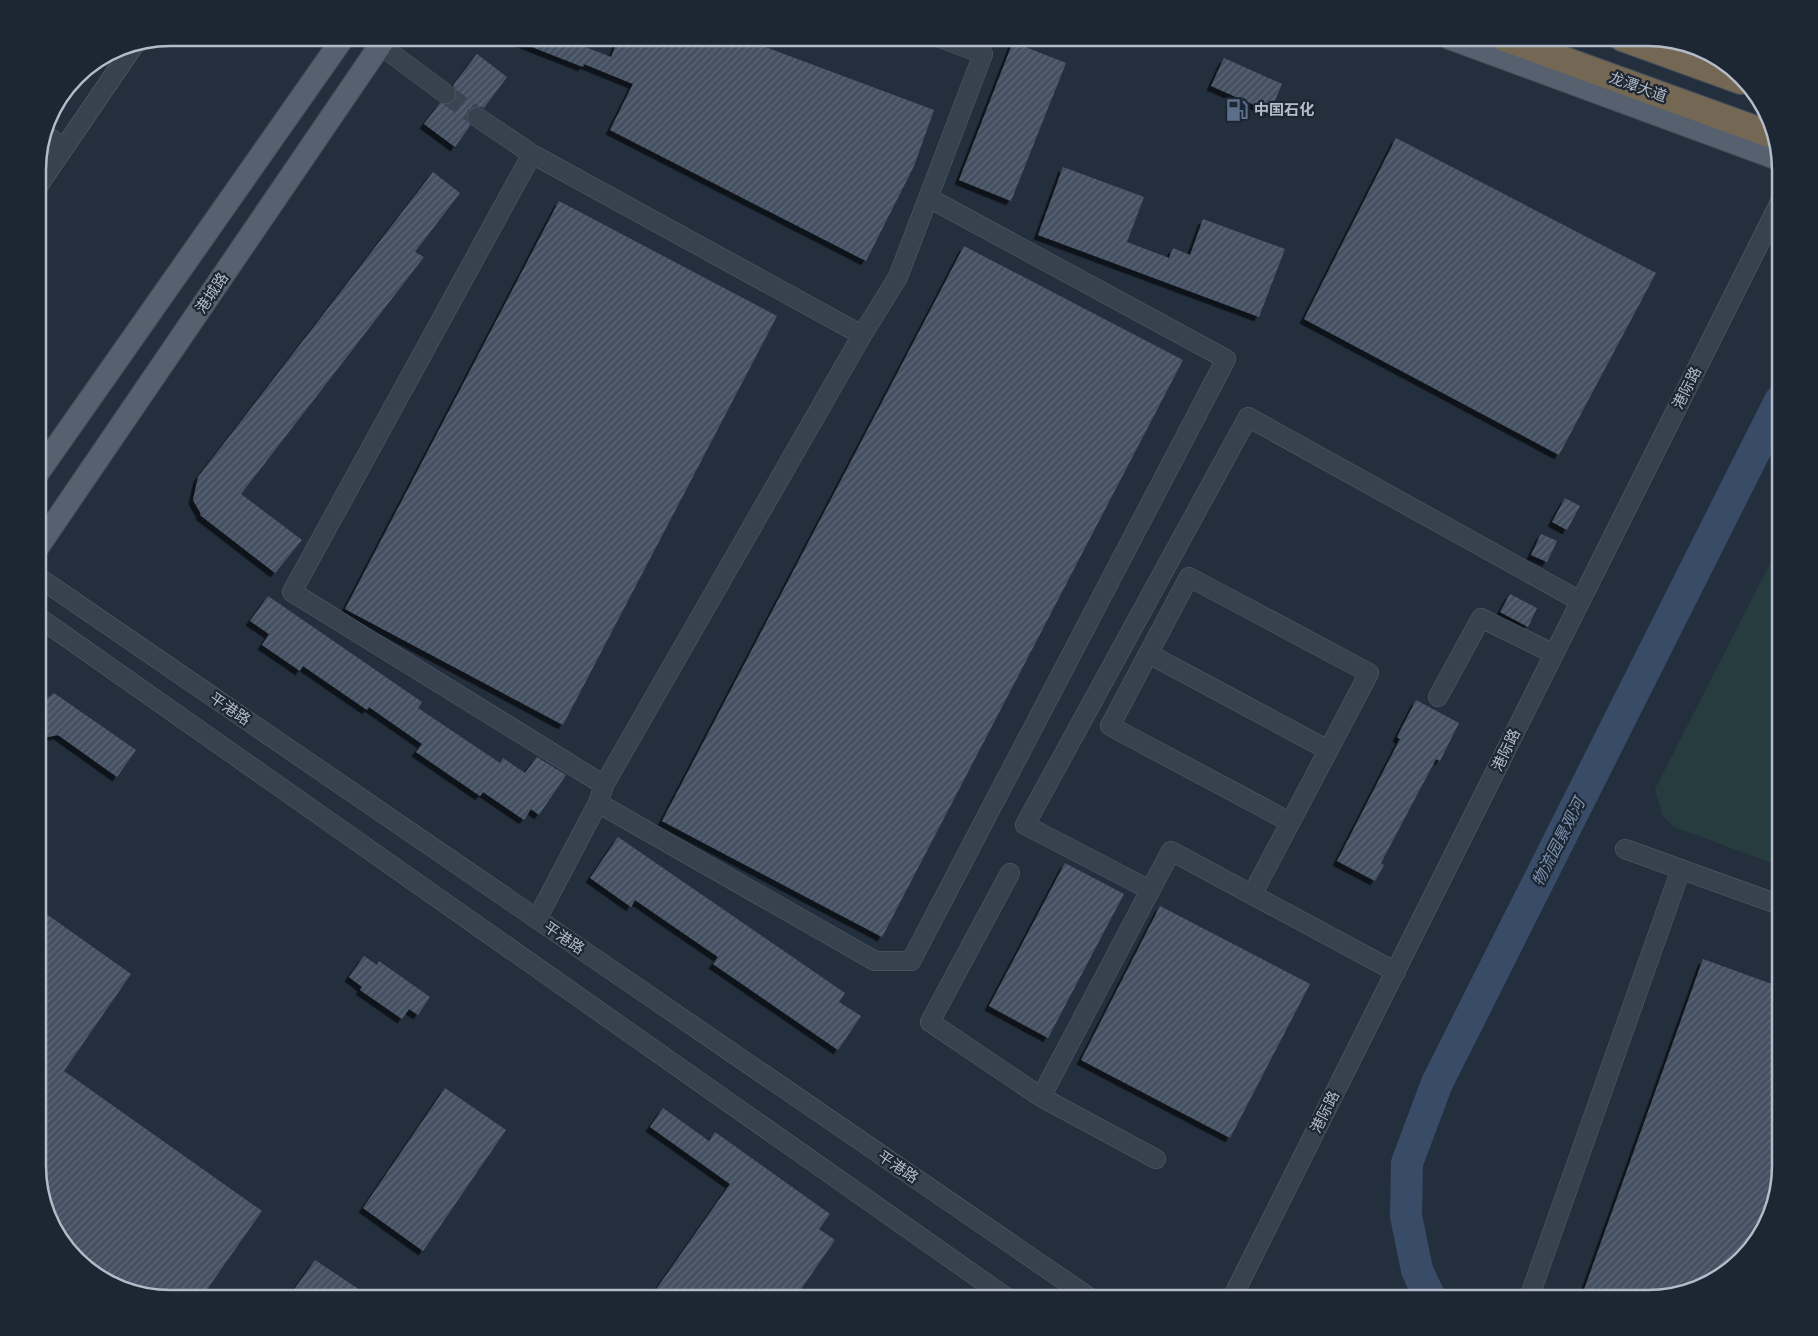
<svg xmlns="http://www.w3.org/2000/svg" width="1818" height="1336" font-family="Poppins,'Noto Sans SC',sans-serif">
<defs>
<pattern id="building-hatch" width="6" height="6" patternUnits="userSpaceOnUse" patternTransform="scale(1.25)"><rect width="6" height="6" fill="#455162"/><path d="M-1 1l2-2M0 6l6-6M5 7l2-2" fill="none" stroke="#5d6877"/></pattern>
<filter id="shadow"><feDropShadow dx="-4.5" dy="4.5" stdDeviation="0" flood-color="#0009"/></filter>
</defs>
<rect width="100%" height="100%" fill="#242f3e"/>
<path fill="#263c3f" d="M 1780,544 L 1780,866 L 1674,827 L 1662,815 L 1655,789 Z"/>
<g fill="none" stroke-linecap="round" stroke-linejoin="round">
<path stroke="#394c67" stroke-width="32" d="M 1430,1298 L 1417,1270 L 1406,1216 L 1407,1163 L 1437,1083 L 1780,401"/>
</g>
<path fill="url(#building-hatch)" filter="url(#shadow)" d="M 509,38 L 562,38 L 611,57 L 619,38 L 741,38 L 934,110 L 914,166 L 866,261 L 610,130 L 633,84 L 584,64 L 583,67 Z
M 1013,42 L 1066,63 L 1011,201 L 959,180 Z
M 477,54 L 507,77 L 484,108 L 477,106 L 468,110 L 466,117 L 470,126 L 455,147 L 424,124 L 440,103 L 450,104 L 455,101 L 457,95 L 453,85 Z
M 1224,58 L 1282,84 L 1270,112 L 1211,86 Z
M 1396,138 L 1656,273 L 1559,455 L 1304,319 Z
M 1063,167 L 1144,197 L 1127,242 L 1169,258 L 1173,248 L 1190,255 L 1203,219 L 1285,249 L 1259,317 L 1038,235 Z
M 433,172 L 460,193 L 415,252 L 424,257 L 241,494 L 302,540 L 275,573 L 200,515 L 201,514 L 193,500 L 198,477 Z
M 559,201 L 777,316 L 563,725 L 345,609 Z
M 964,246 L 1183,360 L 882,937 L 662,821 Z
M 1565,498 L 1580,506 L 1567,530 L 1552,522 Z
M 1541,534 L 1557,541 L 1547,562 L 1531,555 Z
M 1510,594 L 1537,608 L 1528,627 L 1500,612 Z
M 268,596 L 422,702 L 418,708 L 500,763 L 503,758 L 525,773 L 537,757 L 566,775 L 539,815 L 531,809 L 524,820 L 483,792 L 480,796 L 416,752 L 422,744 L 369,707 L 367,710 L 303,666 L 300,671 L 262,645 L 269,634 L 250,621 Z
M 54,693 L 136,750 L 117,777 L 58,735 L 38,739 L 38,696 L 46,699 Z
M 1416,700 L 1459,723 L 1440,761 L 1436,759 L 1381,863 L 1384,865 L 1375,881 L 1337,861 L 1400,739 L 1397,737 Z
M 618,837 L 845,993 L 839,1002 L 861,1016 L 838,1050 L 713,964 L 718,957 L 635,900 L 631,907 L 590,878 Z
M 1065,863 L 1124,894 L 1048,1038 L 989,1006 Z
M 1160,906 L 1310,984 L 1230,1138 L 1081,1060 Z
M 38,908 L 131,974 L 64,1071 L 262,1211 L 201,1298 L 170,1298 L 128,1291 L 90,1271 L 55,1232 L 38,1174 Z
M 364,956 L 377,965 L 379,961 L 430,997 L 418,1015 L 409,1009 L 402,1019 L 360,990 L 362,987 L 349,977 Z
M 1703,959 L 1780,987 L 1780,1166 L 1773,1208 L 1753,1246 L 1707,1285 L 1647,1298 L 1581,1298 Z
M 445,1088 L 506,1130 L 423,1251 L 363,1208 Z
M 663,1108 L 709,1141 L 715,1132 L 830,1214 L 819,1229 L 835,1240 L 795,1298 L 650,1298 L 730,1184 L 650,1127 Z
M 315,1260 L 372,1298 L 288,1298 Z"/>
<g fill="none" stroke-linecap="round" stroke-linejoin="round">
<path stroke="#3a4453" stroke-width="19" stroke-dasharray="19 9" stroke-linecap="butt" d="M 446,94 L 477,117"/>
<defs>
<path id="minor" d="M 380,45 L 446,94
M 477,117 L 532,154 L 862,335 L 604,785 L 598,803 L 537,919
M 44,134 L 64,148
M 532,154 L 292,592 L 604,785
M 38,186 L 135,44
M 862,335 L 898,277 L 983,54 L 940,38
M 38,577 L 1090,1298
M 38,617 L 1007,1298
M 1149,654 L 1328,750
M 1438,697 L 1481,618 L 1554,654
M 598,803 L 875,961 L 911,961 L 1226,359 L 929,198
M 1625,849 L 1780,905
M 1010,873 L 930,1022 L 1041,1097 L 1156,1159
M 1150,890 L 1025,825 L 1248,417 L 1580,601
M 1252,895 L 1369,673 L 1189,577 L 1110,726 L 1290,822
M 1041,1097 L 1171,851 L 1396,972
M 1232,1298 L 1780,202
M 1529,1298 L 1681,869"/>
<path id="major" d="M 1449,38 L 1778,159
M 38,473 L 343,38
M 38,547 L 385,38"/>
<path id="highway" d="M 1504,38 L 1772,135
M 1622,38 L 1741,81"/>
</defs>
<use href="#minor" stroke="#565f6c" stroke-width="20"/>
<use href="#major" stroke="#414a57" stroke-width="24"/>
<use href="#highway" stroke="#434c59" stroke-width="28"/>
<use href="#minor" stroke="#38414e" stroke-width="19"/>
<use href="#major" stroke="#56606e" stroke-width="22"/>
<use href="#highway" stroke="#746855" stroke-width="26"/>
</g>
<defs>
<symbol id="fuel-bare" viewBox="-9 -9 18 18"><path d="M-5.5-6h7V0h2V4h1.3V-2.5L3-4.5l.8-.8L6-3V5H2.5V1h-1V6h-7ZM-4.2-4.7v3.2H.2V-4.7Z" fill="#5c6f8a" stroke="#1d2633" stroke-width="2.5" paint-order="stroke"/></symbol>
</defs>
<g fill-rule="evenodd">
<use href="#fuel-bare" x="1221" y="94" width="32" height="32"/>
</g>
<g text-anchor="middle" stroke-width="4.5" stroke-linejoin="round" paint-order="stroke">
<g font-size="15" fill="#b4bcc9" stroke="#1d2633">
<text transform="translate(1638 87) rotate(20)" y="5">龙潭大道</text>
<text transform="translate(212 293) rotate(-56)" y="5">港城路</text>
<text transform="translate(1687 388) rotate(-63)" y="5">港际路</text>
<text transform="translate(230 709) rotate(34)" y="5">平港路</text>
<text transform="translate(1506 750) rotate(-64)" y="5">港际路</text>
<text transform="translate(564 938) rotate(34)" y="5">平港路</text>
<text transform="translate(1325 1112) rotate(-63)" y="5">港际路</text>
<text transform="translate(898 1167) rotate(34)" y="5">平港路</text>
</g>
<g font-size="15" font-weight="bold" fill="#b4bcc9" stroke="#1d2633" text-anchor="start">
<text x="1254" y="115">中国石化</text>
</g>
<g font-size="16" font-style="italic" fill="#7c92b1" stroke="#1d2633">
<text transform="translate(1558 842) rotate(-63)" y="6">物流园景观河</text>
</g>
</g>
<path d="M0 0H1818V1336H0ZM170 46H1648A124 124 0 0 1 1772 170V1166A124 124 0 0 1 1648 1290H170A124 124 0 0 1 46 1166V170A124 124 0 0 1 170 46Z" fill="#1d2633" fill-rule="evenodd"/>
<path fill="none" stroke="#b4bcc9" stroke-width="2.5" d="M170 46H1648A124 124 0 0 1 1772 170V1166A124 124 0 0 1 1648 1290H170A124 124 0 0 1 46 1166V170A124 124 0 0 1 170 46Z"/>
</svg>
